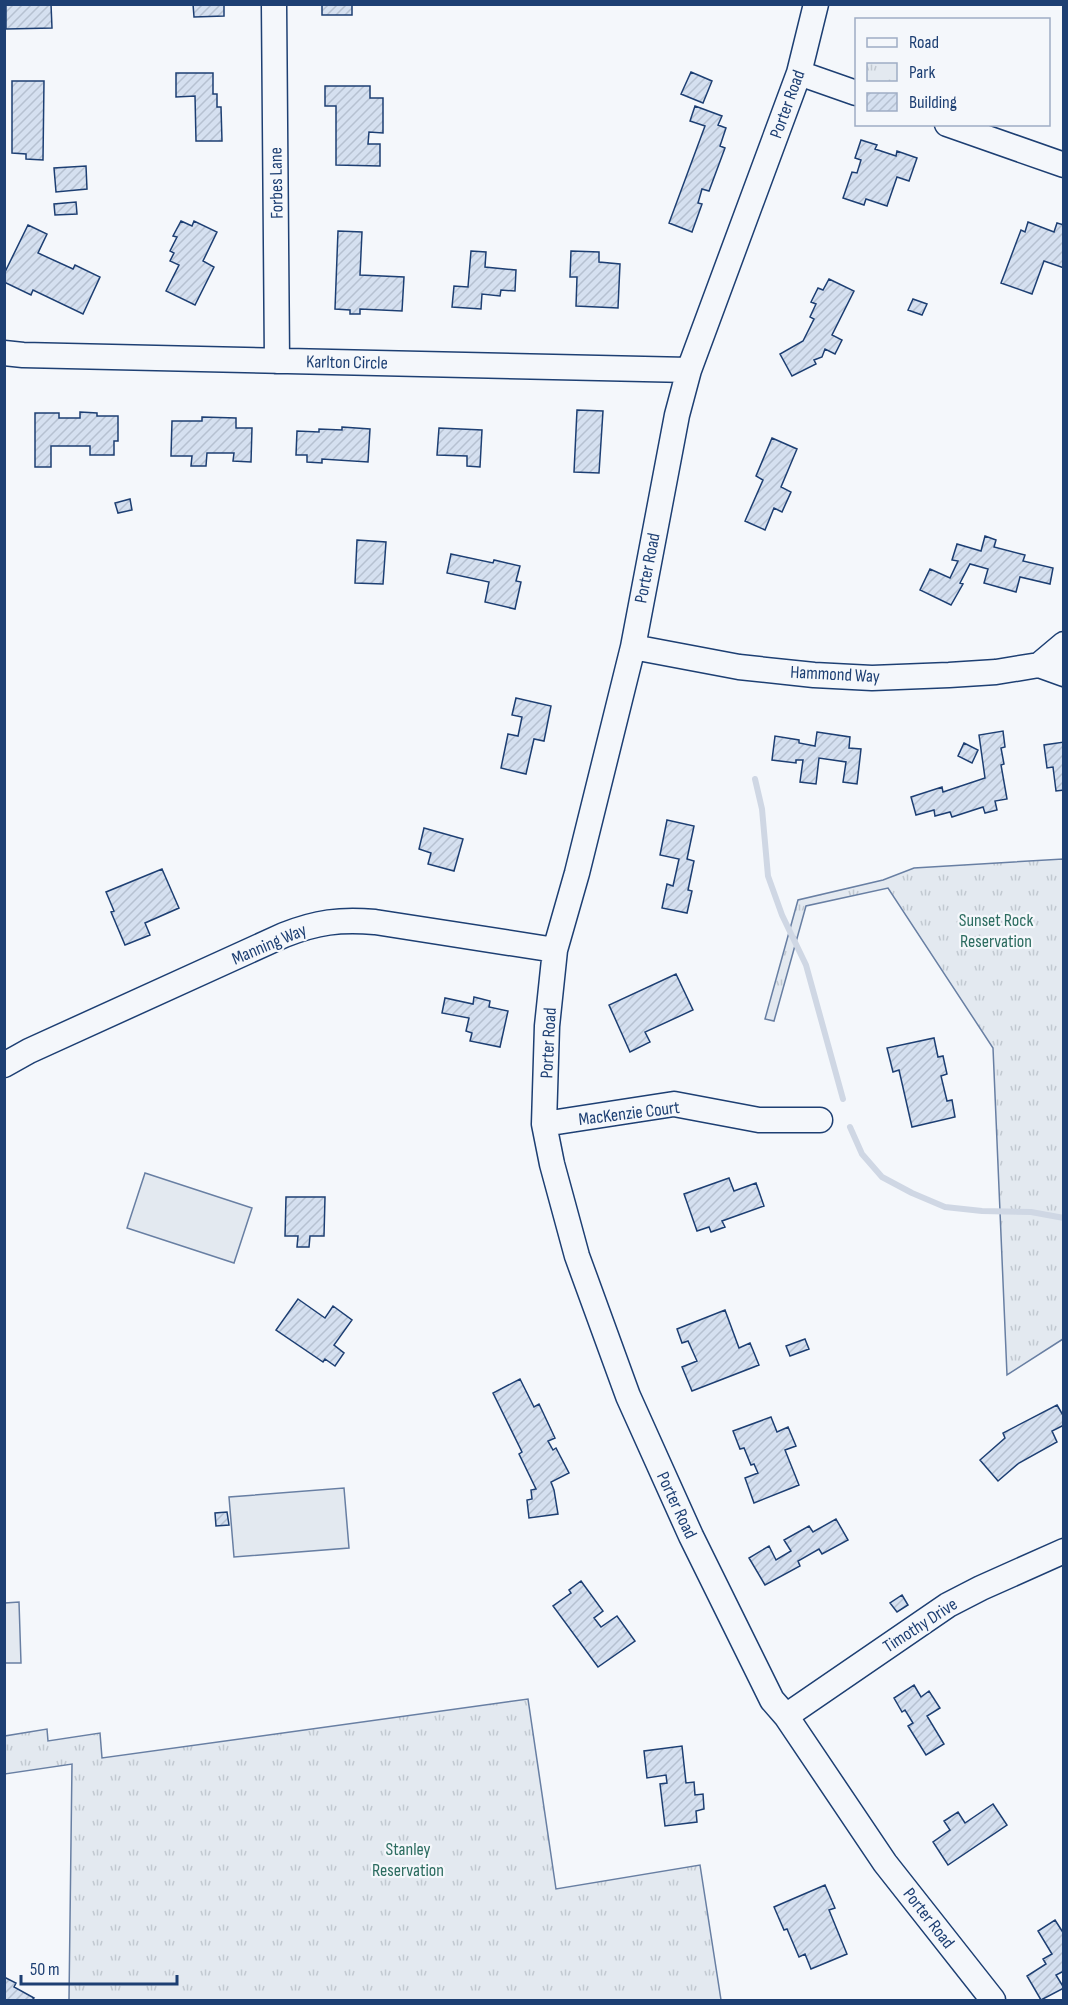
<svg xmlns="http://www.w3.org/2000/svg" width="1068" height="2005" font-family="'Sofia Sans Condensed',sans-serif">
<defs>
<pattern id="park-tufts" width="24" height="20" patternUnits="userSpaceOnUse" patternTransform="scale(1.5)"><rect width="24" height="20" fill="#e3e9f0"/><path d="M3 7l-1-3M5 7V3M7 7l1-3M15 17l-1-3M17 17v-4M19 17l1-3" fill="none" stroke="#c2c9d1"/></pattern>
<pattern id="building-hatch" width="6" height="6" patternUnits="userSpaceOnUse" patternTransform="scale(1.5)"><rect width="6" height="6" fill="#d5e0f0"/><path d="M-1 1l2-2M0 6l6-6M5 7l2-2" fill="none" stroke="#b6c1d1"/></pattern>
</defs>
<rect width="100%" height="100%" fill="#f4f7fb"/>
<path fill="url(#park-tufts)" stroke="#687fa3" stroke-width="1.5" d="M 1063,859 L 1063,1339 L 1007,1375 L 993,1048 L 888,888 L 806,906 L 774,1021 L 765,1019 L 798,900 L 883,880 L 914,868 Z
M 528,1699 L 556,1889 L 700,1865 L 721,2000 L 69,2000 L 72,1764 L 5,1774 L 5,1736 L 47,1729 L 48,1741 L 100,1733 L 102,1758 Z"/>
<path fill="#e3e9f0" stroke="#687fa3" stroke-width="1.5" d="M 145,1173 L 252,1208 L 234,1263 L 127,1228 Z
M 344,1488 L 349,1548 L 234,1557 L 229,1497 Z
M 19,1602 L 21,1663 L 5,1663 L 5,1603 Z"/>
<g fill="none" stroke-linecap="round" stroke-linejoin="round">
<path stroke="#cfd7e4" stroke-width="6" d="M 755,779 L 762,809 L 768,876 L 782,915 L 806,965 L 843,1099
M 850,1127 L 862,1154 L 882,1177 L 912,1193 L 945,1207 L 982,1211 L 1031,1212 L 1064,1218"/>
</g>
<path fill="url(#building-hatch)" stroke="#1d3f73" stroke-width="1.5" d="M 6,4 L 51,4 L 52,28 L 6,29 Z
M 193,4 L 224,4 L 224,16 L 194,17 Z
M 322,4 L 352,4 L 352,15 L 322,15 Z
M 691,72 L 712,81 L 703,103 L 681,94 Z
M 176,73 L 213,73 L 213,94 L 217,94 L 217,107 L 221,107 L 222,141 L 196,141 L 195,96 L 176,97 Z
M 12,81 L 44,81 L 43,160 L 26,159 L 26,154 L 12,153 Z
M 325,86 L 370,86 L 370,98 L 383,98 L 383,133 L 369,132 L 368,144 L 380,144 L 380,166 L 336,165 L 336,106 L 325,106 Z
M 695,106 L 722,116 L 718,125 L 726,128 L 720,146 L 725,148 L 709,191 L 702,189 L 698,203 L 702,204 L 692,232 L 669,223 L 705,126 L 690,121 Z
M 861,140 L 877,145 L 875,149 L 896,156 L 897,151 L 917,158 L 909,181 L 897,177 L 887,206 L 866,199 L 864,205 L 843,198 L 852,172 L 857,173 L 861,160 L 855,158 Z
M 86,166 L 87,189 L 56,192 L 54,168 Z
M 76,202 L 77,214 L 55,215 L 54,204 Z
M 181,221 L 192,226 L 194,221 L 217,232 L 203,261 L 214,267 L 195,305 L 166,291 L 179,265 L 170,261 L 174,253 L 170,251 L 177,237 L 173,236 Z
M 1028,222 L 1054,232 L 1057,223 L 1064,225 L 1064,268 L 1044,261 L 1032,294 L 1001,283 L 1021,230 L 1025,232 Z
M 28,225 L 47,234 L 38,253 L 73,269 L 75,265 L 100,277 L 83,314 L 33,290 L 31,295 L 4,282 L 4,274 Z
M 338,231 L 362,232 L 360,275 L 404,277 L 402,311 L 360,309 L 360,314 L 350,314 L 350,310 L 335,309 Z
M 471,251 L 486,252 L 485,267 L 516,270 L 515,291 L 501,290 L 500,296 L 482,294 L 481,309 L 452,307 L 454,286 L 468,287 Z
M 571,251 L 599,252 L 599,262 L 620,264 L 618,308 L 576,306 L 577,277 L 570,277 Z
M 829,279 L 854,291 L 832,335 L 842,340 L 835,354 L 825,349 L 822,357 L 814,360 L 816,364 L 792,376 L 780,354 L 803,341 L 814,319 L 810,317 L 816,304 L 811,302 L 818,288 L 823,290 Z
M 913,299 L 927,304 L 922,315 L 908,310 Z
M 577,410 L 603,411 L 599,473 L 574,472 Z
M 80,412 L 97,413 L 97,416 L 118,416 L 118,441 L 114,441 L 114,455 L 90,455 L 90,446 L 51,446 L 51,467 L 35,467 L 35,413 L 59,413 L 59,418 L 80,418 Z
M 202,417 L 236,418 L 236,428 L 252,428 L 251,462 L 233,461 L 234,453 L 207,453 L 206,466 L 191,466 L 192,456 L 171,456 L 172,421 L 202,421 Z
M 342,427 L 370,429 L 368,462 L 322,459 L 322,463 L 307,462 L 307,455 L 296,455 L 297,431 L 319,432 L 319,429 L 342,430 Z
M 439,428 L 482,430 L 480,467 L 467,466 L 467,456 L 437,455 Z
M 772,438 L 797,449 L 781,487 L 791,492 L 782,512 L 774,508 L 765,530 L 745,521 L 763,480 L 756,476 Z
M 130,499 L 132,510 L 118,513 L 115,503 Z
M 985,536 L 996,540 L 994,547 L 1025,555 L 1023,561 L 1053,568 L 1050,584 L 1020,577 L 1016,592 L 984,583 L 988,569 L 970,564 L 960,583 L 963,584 L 951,605 L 920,590 L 930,569 L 950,578 L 958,561 L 952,560 L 957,544 L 981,551 Z
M 357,540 L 386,542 L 383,584 L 355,583 Z
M 451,554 L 493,563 L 494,560 L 520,566 L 516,581 L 521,582 L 515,609 L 485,602 L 489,582 L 447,573 Z
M 516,698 L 551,706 L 544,741 L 534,739 L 526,774 L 501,768 L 508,734 L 518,736 L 522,717 L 512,715 Z
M 1003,731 L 1005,747 L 1001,748 L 1004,764 L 1001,765 L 1007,799 L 995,801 L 997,810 L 985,813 L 983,807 L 952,817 L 950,812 L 935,816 L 934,810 L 916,815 L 911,797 L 942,787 L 943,792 L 985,778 L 979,735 Z
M 817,732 L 850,737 L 849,748 L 861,749 L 857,784 L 843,782 L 846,762 L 819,758 L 816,784 L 800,782 L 803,760 L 796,760 L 796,763 L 772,760 L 775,736 L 799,740 L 799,743 L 815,746 Z
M 1064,742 L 1064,790 L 1056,791 L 1053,767 L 1047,768 L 1044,745 Z
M 964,743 L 978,750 L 972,763 L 958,756 Z
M 667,820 L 694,826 L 687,859 L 694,861 L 688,890 L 692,891 L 687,913 L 662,908 L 667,884 L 673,886 L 679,859 L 660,855 Z
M 424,828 L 463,839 L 454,871 L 428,864 L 431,853 L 419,849 Z
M 162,869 L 179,908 L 145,923 L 150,935 L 125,945 L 111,912 L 114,911 L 106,892 Z
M 676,974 L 693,1010 L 645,1032 L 650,1042 L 630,1052 L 609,1005 Z
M 474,997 L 490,1001 L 489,1007 L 508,1011 L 500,1047 L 470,1041 L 472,1033 L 466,1031 L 469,1018 L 442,1013 L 445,998 L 473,1004 Z
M 934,1038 L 938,1057 L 943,1056 L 947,1074 L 941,1076 L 947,1101 L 952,1100 L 955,1117 L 912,1127 L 899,1070 L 893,1072 L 887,1048 Z
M 729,1178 L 734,1191 L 756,1183 L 764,1206 L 722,1221 L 725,1227 L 711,1232 L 709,1227 L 697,1231 L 684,1194 Z
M 286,1197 L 325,1197 L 324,1236 L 310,1236 L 309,1247 L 297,1247 L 298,1236 L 285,1236 Z
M 298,1299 L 325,1318 L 333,1306 L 352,1320 L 334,1345 L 344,1353 L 335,1366 L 325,1359 L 323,1362 L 276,1330 Z
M 725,1310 L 739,1348 L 750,1343 L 759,1365 L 692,1391 L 682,1367 L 697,1361 L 688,1341 L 682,1343 L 677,1329 Z
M 805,1339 L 809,1349 L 790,1356 L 786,1346 Z
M 520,1379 L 534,1407 L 539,1404 L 555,1438 L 548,1441 L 553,1450 L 556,1448 L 569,1473 L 551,1482 L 554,1490 L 558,1514 L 529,1518 L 527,1500 L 532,1499 L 531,1490 L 536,1489 L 519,1454 L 522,1452 L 493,1393 Z
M 1057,1405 L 1064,1417 L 1064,1425 L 1052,1431 L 1057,1442 L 1019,1463 L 998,1481 L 980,1460 L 1005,1438 L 1003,1433 Z
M 771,1417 L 777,1432 L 788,1427 L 796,1446 L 785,1450 L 799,1485 L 754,1503 L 745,1478 L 758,1473 L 754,1464 L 751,1465 L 744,1448 L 740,1449 L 733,1431 Z
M 227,1512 L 229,1525 L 216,1526 L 215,1513 Z
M 836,1519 L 848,1540 L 822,1554 L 819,1549 L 798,1561 L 800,1566 L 765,1585 L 749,1558 L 769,1546 L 776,1560 L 791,1551 L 784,1540 L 809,1526 L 813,1532 Z
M 581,1581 L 603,1611 L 594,1618 L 601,1627 L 617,1616 L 635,1641 L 598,1667 L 553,1606 L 571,1593 L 569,1590 Z
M 902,1595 L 908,1605 L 897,1612 L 890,1603 Z
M 914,1685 L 921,1697 L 929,1691 L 940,1708 L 927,1716 L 944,1744 L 926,1755 L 908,1726 L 913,1723 L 905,1710 L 902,1712 L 894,1698 Z
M 682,1746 L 686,1783 L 694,1782 L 695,1795 L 703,1794 L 704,1809 L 696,1811 L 697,1822 L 665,1826 L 660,1784 L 667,1783 L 666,1775 L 647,1778 L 644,1751 Z
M 993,1804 L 1007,1825 L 948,1865 L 933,1842 L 950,1830 L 944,1821 L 958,1812 L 965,1823 Z
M 825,1885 L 835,1908 L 829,1910 L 847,1954 L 811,1969 L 805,1954 L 799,1957 L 787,1929 L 784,1930 L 774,1907 Z
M 1055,1920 L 1064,1934 L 1064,1971 L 1056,1975 L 1064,1988 L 1041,2000 L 1027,1976 L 1046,1964 L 1043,1959 L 1052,1954 L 1038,1931 Z
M 4,1977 L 16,1983 L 14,1987 L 34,1998 L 32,2000 L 4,2000 Z"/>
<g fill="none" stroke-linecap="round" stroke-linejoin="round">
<defs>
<path id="minor" d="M 274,4 L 277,361
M 816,4 L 799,73 L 689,370 L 677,415 L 633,647 L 577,873 L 555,950 L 547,1026 L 544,1124 L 552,1164 L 577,1256 L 628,1396 L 691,1536 L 772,1700 L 786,1716 L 885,1863 L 993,2000
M 799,73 L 856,93
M 947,124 L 1064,165
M 4,353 L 23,355 L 689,370
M 633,647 L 739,667 L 814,675 L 872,678 L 949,675 L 996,672 L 1039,665 L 1064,674
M 1039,665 L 1064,644
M 4,1065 L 29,1051 L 284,935 C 317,922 340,919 375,922 L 555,950
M 544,1124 L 674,1104 L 759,1120 L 820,1120
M 786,1716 L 948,1605 L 981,1588 L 1064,1551"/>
</defs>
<use href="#minor" stroke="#1d3f73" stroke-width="27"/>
<use href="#minor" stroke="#f4f7fb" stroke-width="24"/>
</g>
<g text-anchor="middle" stroke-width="4.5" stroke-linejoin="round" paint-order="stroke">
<g font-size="18" fill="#1d3f73" stroke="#f4f7fb">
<text transform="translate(787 104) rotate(-70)" y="6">Porter Road</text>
<text transform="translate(276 183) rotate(-91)" y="6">Forbes Lane</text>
<text transform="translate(347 362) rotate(1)" y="6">Karlton Circle</text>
<text transform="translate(647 568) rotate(-79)" y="6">Porter Road</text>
<text transform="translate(835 674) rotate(3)" y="6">Hammond Way</text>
<text transform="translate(269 944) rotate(-23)" y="6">Manning Way</text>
<text transform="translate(548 1043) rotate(-87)" y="6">Porter Road</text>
<text transform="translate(629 1113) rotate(-7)" y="6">MacKenzie Court</text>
<text transform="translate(677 1505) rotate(65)" y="6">Porter Road</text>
<text transform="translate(920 1625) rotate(-33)" y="6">Timothy Drive</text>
<text transform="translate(929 1918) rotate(52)" y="6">Porter Road</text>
</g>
<g font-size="18" fill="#2c6c60" stroke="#f4f7fb">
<text x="996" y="926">Sunset Rock<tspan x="996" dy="21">Reservation</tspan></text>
<text x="408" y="1855">Stanley<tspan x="408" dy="21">Reservation</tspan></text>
</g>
</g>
<rect width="1068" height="2005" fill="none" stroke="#1d3f73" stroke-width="12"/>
<rect x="855" y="18" width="195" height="108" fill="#f4f7fb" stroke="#9eadc5" stroke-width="1.5"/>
<rect x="867" y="38" width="30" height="9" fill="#f4f7fb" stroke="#9eadc5" stroke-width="1.5"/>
<text x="909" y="48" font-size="18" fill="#1d3f73">Road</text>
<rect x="867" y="63" width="30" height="18" fill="url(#park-tufts)" stroke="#9eadc5" stroke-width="1.5"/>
<text x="909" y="78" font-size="18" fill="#1d3f73">Park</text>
<rect x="867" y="93" width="30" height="18" fill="url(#building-hatch)" stroke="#9eadc5" stroke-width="1.5"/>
<text x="909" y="108" font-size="18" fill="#1d3f73">Building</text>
<path d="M21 1975v9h156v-9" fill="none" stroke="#1d3f73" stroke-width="3"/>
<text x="30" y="1975" font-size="18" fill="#1d3f73" stroke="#f4f7fb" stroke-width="4.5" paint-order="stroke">50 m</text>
</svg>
